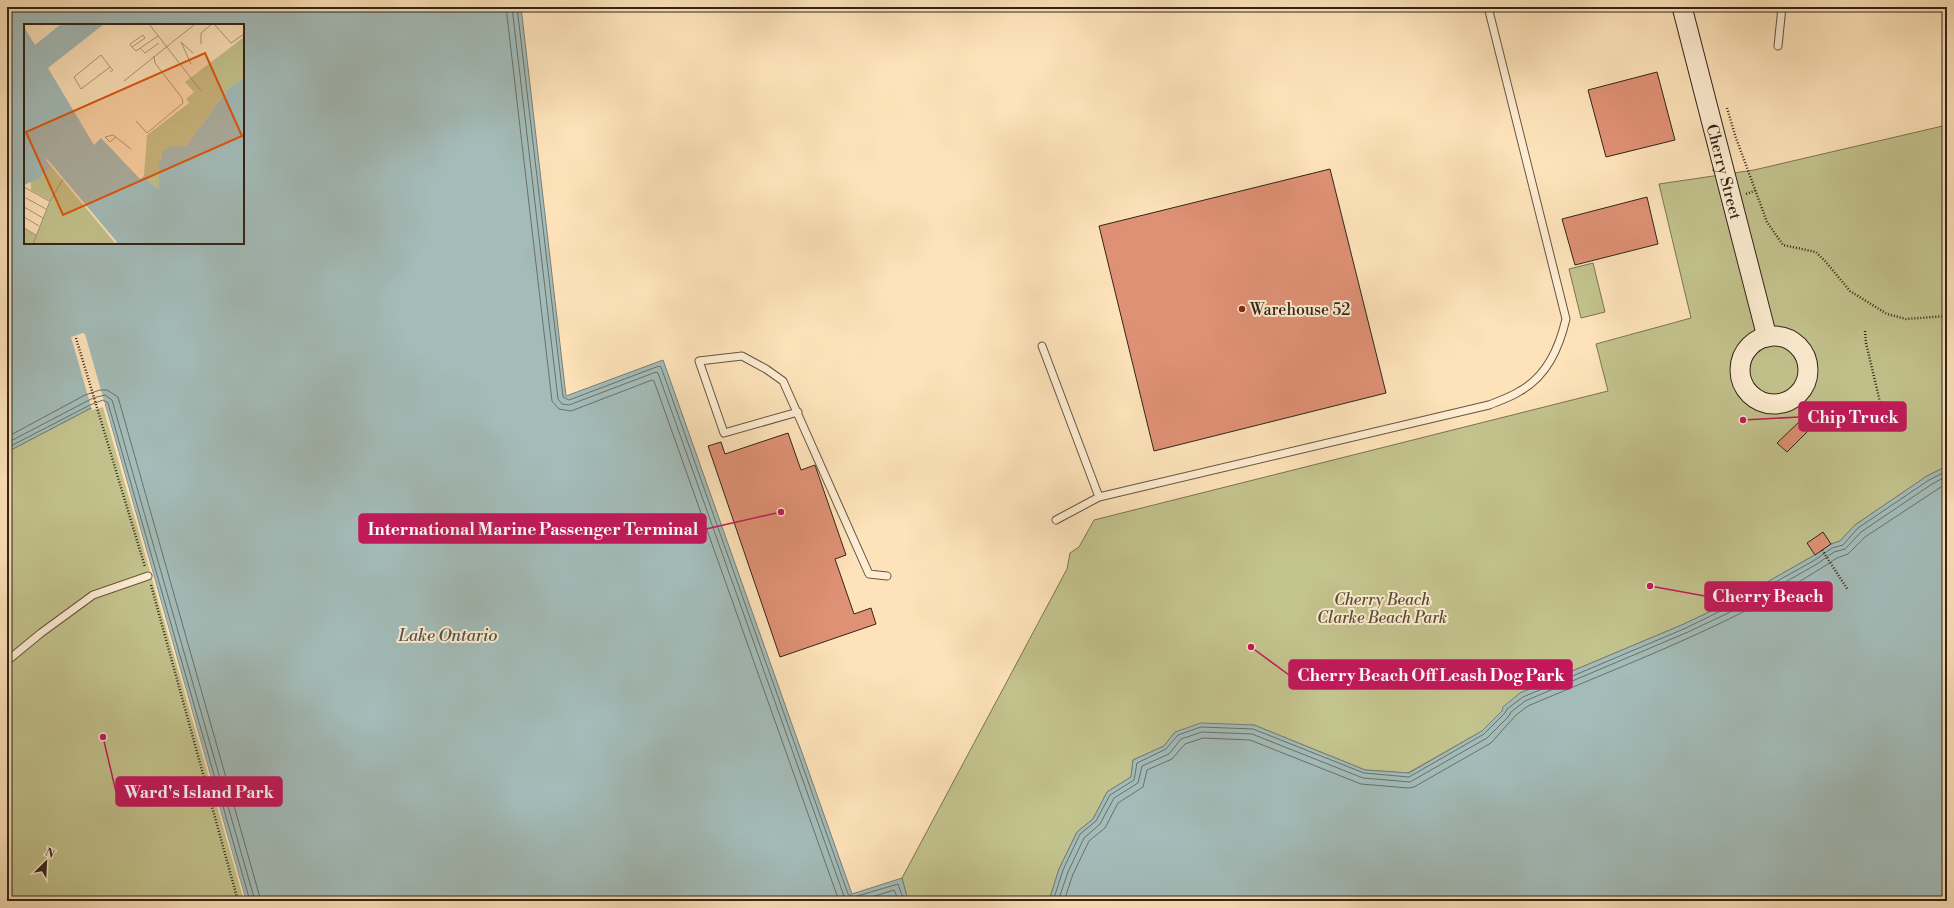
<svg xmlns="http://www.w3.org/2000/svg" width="1954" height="908" font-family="'Libre Bodoni',serif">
<rect width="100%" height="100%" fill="#fee3ba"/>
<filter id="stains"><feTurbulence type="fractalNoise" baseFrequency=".005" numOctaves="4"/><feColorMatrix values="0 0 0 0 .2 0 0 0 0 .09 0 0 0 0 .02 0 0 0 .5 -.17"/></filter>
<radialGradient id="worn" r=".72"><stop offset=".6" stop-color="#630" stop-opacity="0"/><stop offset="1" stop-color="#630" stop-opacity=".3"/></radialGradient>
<path fill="#c3c38d" stroke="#7a7453" d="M 1947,125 L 1947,466 L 1927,476 L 1855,525 L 1840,541 L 1831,544 L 1813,556 L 1741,597 L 1684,624 L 1520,693 L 1482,731 L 1408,773 L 1365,770 L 1254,725 L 1175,732 L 1164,746 L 1133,760 L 1131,777 L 1107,792 L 1093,819 L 1077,832 L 1059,869 L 1049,901 L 908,901 L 902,878 L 1067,569 L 1070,553 L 1079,547 L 1094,520 L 1608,391 L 1596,344 L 1691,318 L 1659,184 L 1754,170 Z
M 1593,263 L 1605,312 L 1581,318 L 1569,269 Z
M 105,404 L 246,901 L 7,901 L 7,452 L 91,408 Z"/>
<path fill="#a3bcb9" stroke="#767f79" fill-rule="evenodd" d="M 7,7 L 521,7 L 566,396 L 663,360 L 852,894 L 902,878 L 908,901 L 246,901 L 105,404 L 91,408 L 7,452 ZM 25,25 L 243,25 L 243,243 L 25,243 Z
M 1947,466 L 1947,901 L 1049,901 L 1059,869 L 1077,832 L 1093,819 L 1107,792 L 1131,777 L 1133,760 L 1164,746 L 1175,732 L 1201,723 L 1254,725 L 1365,770 L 1409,773 L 1482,731 L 1502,711 L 1503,707 L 1520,693 L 1684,624 L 1741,597 L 1813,556 L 1831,544 L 1840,541 L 1855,525 L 1927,476 Z"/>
<path fill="#fee3ba" d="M 83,333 L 85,334 L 246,901 L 244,901 L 103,407 L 92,410 L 71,337 Z"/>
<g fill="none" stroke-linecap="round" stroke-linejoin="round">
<path stroke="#6a7069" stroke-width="1" d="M 506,7 L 552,401 L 559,409 L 571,411 L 652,380 L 654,381 L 839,901
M 512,7 L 558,399 L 562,404 L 569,405 L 656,372 L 658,373 L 844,896 L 848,901
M 517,7 L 563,397 L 569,400 L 659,366 L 661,367 L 848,894 L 854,897 L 898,884 L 904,901
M 7,437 L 85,395 L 100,390 L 107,390 L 118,397 L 261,901
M 7,443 L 93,398 L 105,395 L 112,400 L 255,901
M 7,448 L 90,405 L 103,400 L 108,403 L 250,901
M 859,901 L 894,890 L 899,901
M 1053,901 L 1063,870 L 1080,834 L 1096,821 L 1110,795 L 1134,780 L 1137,763 L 1166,749 L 1178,735 L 1201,727 L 1253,729 L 1364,773 L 1409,777 L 1484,734 L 1505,713 L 1507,709 L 1523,697 L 1686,628 L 1743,600 L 1815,560 L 1832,548 L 1843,545 L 1858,528 L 1929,480 L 1947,471
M 1058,901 L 1068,872 L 1084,838 L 1100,824 L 1114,798 L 1138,783 L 1142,766 L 1169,754 L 1181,739 L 1202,732 L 1252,734 L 1363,778 L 1410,782 L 1487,738 L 1508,717 L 1511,712 L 1525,701 L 1688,632 L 1745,605 L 1817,564 L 1834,552 L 1845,549 L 1861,532 L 1932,484 L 1947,476
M 1064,901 L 1073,874 L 1089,841 L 1105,828 L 1118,803 L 1143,787 L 1147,770 L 1172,759 L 1185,744 L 1203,738 L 1250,740 L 1361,784 L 1408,788 L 1414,787 L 1491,743 L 1516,715 L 1528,706 C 1633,661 1741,622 1837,558 L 1848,554 L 1865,537 L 1947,483"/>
</g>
<path fill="#df9175" stroke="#322419" d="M 1657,72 L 1675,140 L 1606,157 L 1588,90 Z
M 1330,169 L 1386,393 L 1154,451 L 1099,226 Z
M 1647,197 L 1658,244 L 1575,265 L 1562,219 Z
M 1800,421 L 1810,429 L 1787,452 L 1777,443 Z
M 788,433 L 801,470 L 815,465 L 816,468 L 846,555 L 835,559 L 854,614 L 871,608 L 876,624 L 780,657 L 708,446 L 721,442 L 725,454 Z
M 1823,532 L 1831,544 L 1815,555 L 1807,543 Z"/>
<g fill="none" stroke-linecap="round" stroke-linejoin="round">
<defs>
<path id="lane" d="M 1778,46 L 1782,7
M 1042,346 L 1099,497 L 1489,405 C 1499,401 1511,397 1520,391 C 1547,376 1559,348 1566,319 L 1488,7
M 798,412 L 724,433 L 699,361 L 742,356 L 766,369 L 783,381 L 869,574 L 887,576
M 1056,520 L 1099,497
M 7,661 L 41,633 L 93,595 L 148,576"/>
<g id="secondary">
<path id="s1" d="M 1682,7 L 1767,337"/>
<circle cx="1774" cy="370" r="34"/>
</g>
</defs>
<use href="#lane" stroke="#655441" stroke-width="9"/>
<use href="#secondary" stroke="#322419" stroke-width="21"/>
<path stroke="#322419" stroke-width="2.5" stroke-dasharray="1 2" stroke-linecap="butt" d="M 1727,108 L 1736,138 L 1767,222 L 1783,245 L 1816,252 L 1825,261 L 1850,291 L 1887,314 L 1906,319 L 1947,316
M 1746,194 L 1757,190
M 1865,331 L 1866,343 L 1880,402
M 76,338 L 145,567
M 1822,550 L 1848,590
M 151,585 L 238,901"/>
<use href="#lane" stroke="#feedd2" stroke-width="7"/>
<use href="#secondary" stroke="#feedd2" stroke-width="19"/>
</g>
<circle fill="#8f2418" stroke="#feedd2" stroke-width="1.5" cx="1242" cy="309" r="4"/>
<g text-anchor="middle" stroke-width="4" stroke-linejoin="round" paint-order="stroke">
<g font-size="16" fill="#322419" stroke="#feedd2">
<text dy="6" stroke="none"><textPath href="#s1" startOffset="170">Cherry Street</textPath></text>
</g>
<g font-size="16" fill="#322419" stroke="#feedd2" text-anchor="start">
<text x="1250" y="315">Warehouse 52</text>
</g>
<g font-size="16" font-style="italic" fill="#564c36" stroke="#feedd2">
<text x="1382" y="605">Cherry Beach<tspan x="1382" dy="18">Clarke Beach Park</tspan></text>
</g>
<g font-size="17" font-style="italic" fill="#545249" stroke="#feedd2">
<text x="448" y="641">Lake Ontario</text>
</g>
</g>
<g transform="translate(24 24)">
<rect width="220" height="220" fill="#fee3ba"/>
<path d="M 220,13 L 220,54 L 204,65 L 162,122 L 139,129 L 136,136 L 135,163 L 132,164 L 120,152 L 123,111 L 165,79 L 162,75 L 170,68 L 161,58 ZM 28,141 L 93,218 L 91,220 L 0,219 L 0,204 L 12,211 L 26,177 L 7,166 L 7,158 L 18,152 Z" fill="#c3c38d"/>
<path d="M 37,0 L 80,0 L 24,44 L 70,121 L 77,114 L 116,155 L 120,152 L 132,164 L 135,163 L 135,140 L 139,127 L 146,123 L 162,122 L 204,65 L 220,54 L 220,220 L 91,220 L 92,218 L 28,141 L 16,154 L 0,161 L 0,3 L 11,21 Z" fill="#a3bcb9"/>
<path d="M 23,135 L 93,218 L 91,219 L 22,136 Z" fill="#fee3ba"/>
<path fill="none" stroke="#ac977a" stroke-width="1" d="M 125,0 L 177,67M 190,0 L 207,19 L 220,10M 157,18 L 167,40M 158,19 L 169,29M 177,20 L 177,9 L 188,0M 108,23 L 121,14 L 119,11 L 106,20 L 108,23 L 112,27 L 134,12M 116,24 L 121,29 L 135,19M 86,43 L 57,65 L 50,53 L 77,31 L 86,43 L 89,46 L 86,48M 100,57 L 171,0M 112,97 L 123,109 L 159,79 L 158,74 L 131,39 L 130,32M 92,113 L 86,118 L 81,113 L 89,111 L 107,125M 0,163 L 25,177M 0,173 L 22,185M 0,183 L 19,194M 0,193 L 15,202M 0,204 L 12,211M 9,220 L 26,177 L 39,155"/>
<path fill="#df560d" fill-opacity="0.15" stroke="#df560d" stroke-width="2" d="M 181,29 L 218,112 L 39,191 L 2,108 Z"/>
<rect width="220" height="220" fill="none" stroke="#322419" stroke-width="2"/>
</g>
<path fill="none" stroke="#c2185b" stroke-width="1.5" d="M1743 420L1799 417M781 512L706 529M1650 586L1705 596M1251 647L1289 675M103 737L116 792"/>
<g fill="#c2185b" stroke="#feedd2" stroke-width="1.5">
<circle cx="1743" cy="420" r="4"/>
<circle cx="781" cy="512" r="4"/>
<circle cx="1650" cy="586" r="4"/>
<circle cx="1251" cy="647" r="4"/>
<circle cx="103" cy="737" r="4"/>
</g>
<g fill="#c2185b" stroke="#c2185b" stroke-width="1.5">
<rect x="1799" y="402" width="107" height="29" rx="4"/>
<rect x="359" y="514" width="347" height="29" rx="4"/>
<rect x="1705" y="582" width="127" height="29" rx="4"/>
<rect x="1289" y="660" width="283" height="29" rx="4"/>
<rect x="116" y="777" width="166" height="29" rx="4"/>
</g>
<g font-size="17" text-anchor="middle" font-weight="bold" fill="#fff">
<text x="1853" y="423">Chip Truck</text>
<text x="533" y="535">International Marine Passenger Terminal</text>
<text x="1768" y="602">Cherry Beach</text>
<text x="1431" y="681">Cherry Beach Off Leash Dog Park</text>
<text x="199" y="798">Ward's Island Park</text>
</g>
<rect width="1954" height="908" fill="none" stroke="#fee3ba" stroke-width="24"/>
<rect x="8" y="8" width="1938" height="892" fill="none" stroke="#322419" stroke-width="2"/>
<rect x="12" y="12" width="1930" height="884" fill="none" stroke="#322419"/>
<g transform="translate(46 862) rotate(24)" stroke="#feedd2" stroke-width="3" paint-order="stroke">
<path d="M0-3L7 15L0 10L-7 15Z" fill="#322419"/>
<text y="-6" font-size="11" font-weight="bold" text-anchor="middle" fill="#322419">N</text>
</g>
<rect width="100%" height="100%" filter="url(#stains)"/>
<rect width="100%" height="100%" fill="url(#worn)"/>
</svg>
